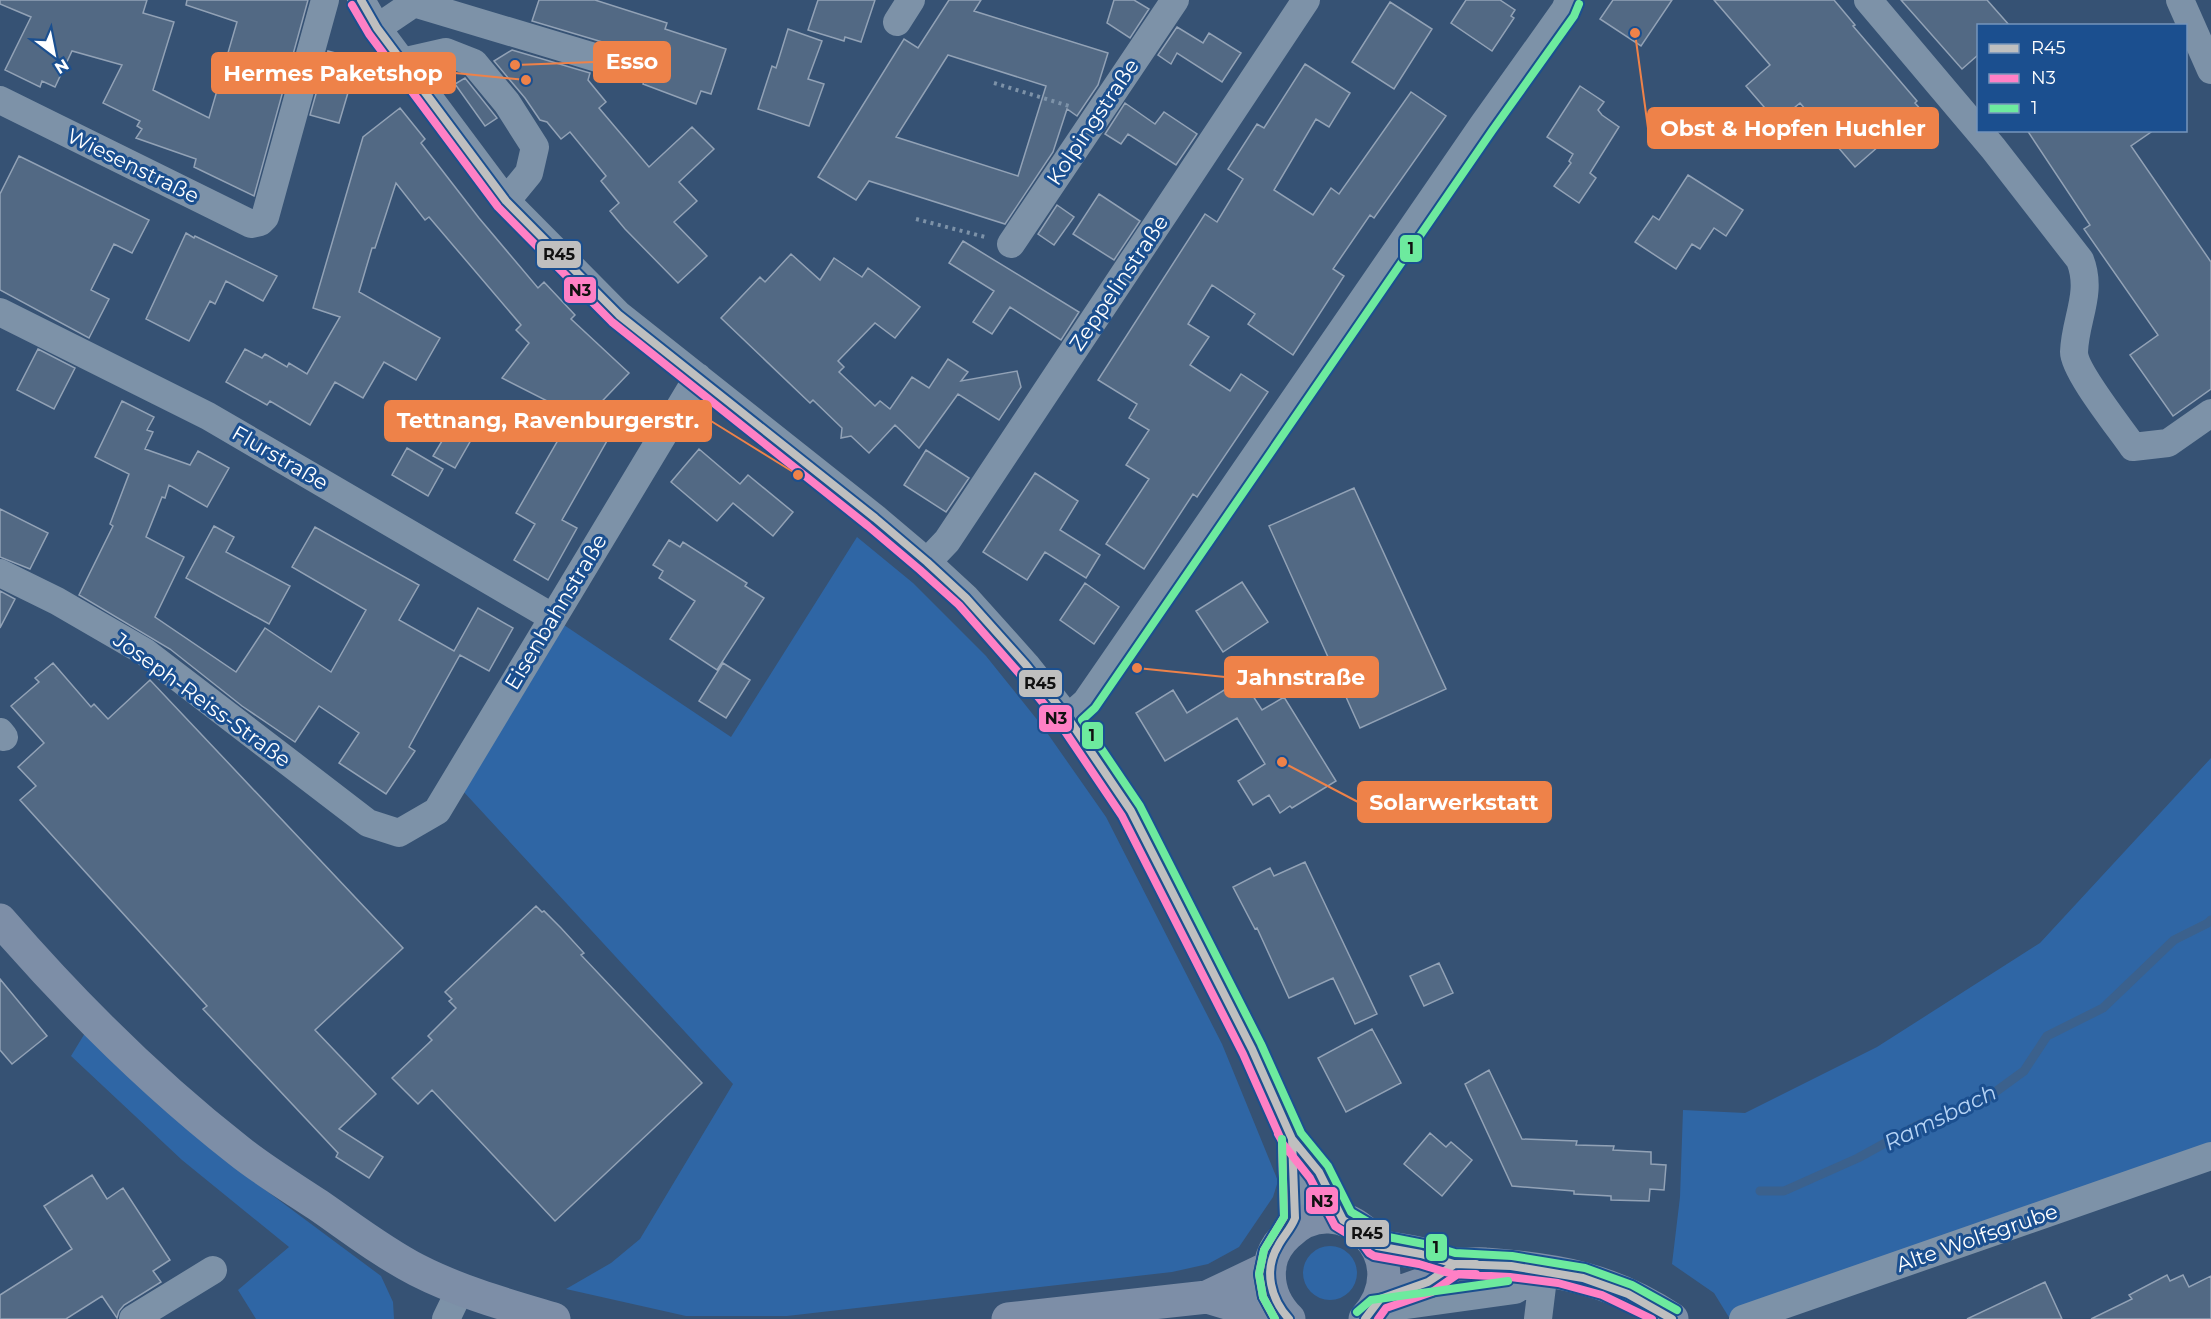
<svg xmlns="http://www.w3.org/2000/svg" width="2211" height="1319" font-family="Montserrat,sans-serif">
<rect width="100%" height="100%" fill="#365274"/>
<path fill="#2f66a5" d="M 857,537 L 913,583 L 986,656 L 1043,727 L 1106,817 L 1222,1044 L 1278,1181 L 1273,1197 L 1239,1247 L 1208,1264 L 1172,1272 L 787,1316 L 686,1316 L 566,1289 L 611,1263 L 640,1239 L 733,1084 L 462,790 L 561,623 L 731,737 Z
M 2211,758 L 2211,1161 L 1730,1319 L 1714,1293 L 1672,1264 L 1680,1197 L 1683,1110 L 1745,1113 L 1877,1047 L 2040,943 Z
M 85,1033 L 260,1186 L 381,1276 L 393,1302 L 394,1319 L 256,1319 L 238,1290 L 289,1247 L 182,1160 L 71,1056 Z
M1303 1273a27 27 0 1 1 54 0a27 27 0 1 1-54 0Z"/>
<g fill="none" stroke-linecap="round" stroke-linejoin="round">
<path stroke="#3b618d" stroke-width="9" d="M 1760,1191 L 1784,1191 L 1858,1158 L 1918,1125 L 1987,1098 L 2024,1071 L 2047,1036 L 2103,1008 L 2174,940 L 2208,923 L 2211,920"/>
</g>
<path fill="#526984" stroke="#92a2b6" stroke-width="1.5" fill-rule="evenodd" d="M 0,0 L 147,0 L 143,13 L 174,22 L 153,90 L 209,118 L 237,22 L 186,5 L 187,0 L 308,0 L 254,196 L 194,167 L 196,159 L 136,138 L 142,129 L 137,126 L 140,121 L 103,103 L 122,65 L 72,51 L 55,87 L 42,81 L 40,87 L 5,70 L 31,17 L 0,4 Z
M 539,0 L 595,0 L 667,23 L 665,29 L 726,49 L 711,94 L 701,91 L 696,104 L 643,84 L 650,64 L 629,57 L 626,51 L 619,47 L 532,21 Z
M 818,0 L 875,0 L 861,42 L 845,37 L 844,41 L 808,30 Z
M 949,0 L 981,0 L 974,11 L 1108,53 L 1098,85 L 1077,116 L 1067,109 L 1053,152 L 1005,224 L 869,181 L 856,200 L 818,177 L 904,39 L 918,48 ZM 948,55 L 1046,86 L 1018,176 L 896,137 Z
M 1114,0 L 1134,0 L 1149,9 L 1130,38 L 1107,23 Z
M 1466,0 L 1500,0 L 1515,10 L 1511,16 L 1514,18 L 1492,51 L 1451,23 Z
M 1613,0 L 1672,0 L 1641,46 L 1600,19 Z
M 1714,0 L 1834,0 L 1855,25 L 1853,26 L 1917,101 L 1915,103 L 1930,120 L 1912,135 L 1903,125 L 1855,167 L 1800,103 L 1777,122 L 1746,86 L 1770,65 Z
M 1901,0 L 1987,0 L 2010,26 L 1978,26 L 1978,55 L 1962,69 Z
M 1390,2 L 1432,29 L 1394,89 L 1352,62 Z
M 1177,27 L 1203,43 L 1209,33 L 1241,53 L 1222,82 L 1177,53 L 1171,64 L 1158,55 Z
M 788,29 L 822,41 L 808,79 L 824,84 L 809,126 L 758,109 L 772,66 L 776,68 Z
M 512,50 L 590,73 L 588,80 L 606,102 L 599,108 L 649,167 L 692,127 L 714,149 L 679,182 L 697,201 L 674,222 L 707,256 L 678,283 L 625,229 L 610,211 L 619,203 L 601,181 L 606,176 L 570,132 L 561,139 L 547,122 L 540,120 L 525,98 L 494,61 Z
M 328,51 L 358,59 L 339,123 L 310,115 Z
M 1305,64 L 1350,93 L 1329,127 L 1316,119 L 1274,190 L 1313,215 L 1331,188 L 1339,194 L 1411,92 L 1446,116 L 1374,218 L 1370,215 L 1333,269 L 1344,276 L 1293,355 L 1248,324 L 1255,314 L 1212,285 L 1188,324 L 1209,337 L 1190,365 L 1230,391 L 1241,374 L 1268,392 L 1197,497 L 1193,494 L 1144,569 L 1106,544 L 1149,479 L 1126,465 L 1149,430 L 1129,418 L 1137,404 L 1098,380 L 1205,214 L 1217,222 L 1243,179 L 1228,169 L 1257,124 L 1264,128 Z
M 465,78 L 497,118 L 485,126 L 455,84 Z
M 1580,86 L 1604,102 L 1598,110 L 1602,115 L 1619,127 L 1590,173 L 1596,178 L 1579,203 L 1554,186 L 1571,163 L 1569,161 L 1573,154 L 1547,137 Z
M 1125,103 L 1155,124 L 1164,112 L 1197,134 L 1176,165 L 1128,134 L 1121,144 L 1105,134 Z
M 400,108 L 425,139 L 421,143 L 479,218 L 538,288 L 544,282 L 575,315 L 571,319 L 629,373 L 585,419 L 612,432 L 562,520 L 577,528 L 548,580 L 514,560 L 535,524 L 516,513 L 573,414 L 502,378 L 529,343 L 516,330 L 521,325 L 429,217 L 425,220 L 396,183 L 375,248 L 372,248 L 359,292 L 440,338 L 416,380 L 384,362 L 363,398 L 335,382 L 310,425 L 270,401 L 267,405 L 226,382 L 245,349 L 262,358 L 265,354 L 287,367 L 289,363 L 307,374 L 340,317 L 313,308 L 363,137 Z
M 2027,130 L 2154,130 L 2131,146 L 2211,262 L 2211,389 L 2173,416 L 2130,355 L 2158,335 L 2084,229 L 2090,225 Z
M 19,156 L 149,220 L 132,253 L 114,244 L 91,290 L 109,299 L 89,338 L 0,290 L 0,194 Z
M 1688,175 L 1743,210 L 1726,236 L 1714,228 L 1700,249 L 1692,244 L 1676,269 L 1635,242 L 1653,216 L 1659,220 Z
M 1099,194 L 1140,221 L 1114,260 L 1073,234 Z
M 1057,205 L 1074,217 L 1054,245 L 1038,234 Z
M 186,233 L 194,238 L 195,236 L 277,276 L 263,301 L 226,281 L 215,304 L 210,301 L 189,341 L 146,319 Z
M 963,241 L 1079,312 L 1061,340 L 1010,307 L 992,334 L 973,322 L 994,291 L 949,263 Z
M 791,254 L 820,280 L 834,258 L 862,277 L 868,268 L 920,307 L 895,338 L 875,323 L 838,361 L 844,367 L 839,372 L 875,406 L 880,401 L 890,409 L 912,377 L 929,388 L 948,359 L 968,372 L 961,381 L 1017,371 L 1021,387 L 999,420 L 958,394 L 919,448 L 895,425 L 869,453 L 851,436 L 841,438 L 842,428 L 813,400 L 810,403 L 721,318 L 760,277 L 765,282 Z
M 38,349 L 75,368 L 54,409 L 17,390 Z
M 122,401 L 154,417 L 147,430 L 153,432 L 145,449 L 190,465 L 198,451 L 229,468 L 207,507 L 169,485 L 165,498 L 162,497 L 146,537 L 184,557 L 155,617 L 236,672 L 265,628 L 331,672 L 366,610 L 292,567 L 315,527 L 419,585 L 399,620 L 454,651 L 478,608 L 513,628 L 489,671 L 460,655 L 409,747 L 415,751 L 386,794 L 339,763 L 359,733 L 319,706 L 295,742 L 242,706 L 170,649 L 79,595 L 113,526 L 110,524 L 129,474 L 95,457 Z
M 454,421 L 475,433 L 455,468 L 433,456 Z
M 407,448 L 443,469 L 428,496 L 392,475 Z
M 699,449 L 740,484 L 748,475 L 793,512 L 773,536 L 733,503 L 717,521 L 671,482 Z
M 926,450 L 969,478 L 946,512 L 904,485 Z
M 1035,473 L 1078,501 L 1060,530 L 1100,555 L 1086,578 L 1045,552 L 1027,580 L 983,552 Z
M 1354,488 L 1446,689 L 1360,728 L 1269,526 Z
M 0,509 L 48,533 L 30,569 L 0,557 Z
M 214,526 L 234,537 L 226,552 L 290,586 L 269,624 L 186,578 Z
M 669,540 L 680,547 L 683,542 L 747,583 L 745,586 L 764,598 L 717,670 L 670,639 L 695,601 L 659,578 L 663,571 L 653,565 Z
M 1242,582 L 1268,622 L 1223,652 L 1196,611 Z
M 1085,583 L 1119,607 L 1094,644 L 1060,620 Z
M 0,591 L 15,599 L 0,628 Z
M 53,663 L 91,707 L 94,704 L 108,719 L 150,680 L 403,948 L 315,1030 L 376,1094 L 339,1129 L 383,1157 L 369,1178 L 336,1157 L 338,1153 L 203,1009 L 207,1006 L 20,800 L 36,786 L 18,767 L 44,743 L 11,706 L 39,682 L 35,678 Z
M 723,663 L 750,680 L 726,718 L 699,701 Z
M 1242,679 L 1262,710 L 1284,697 L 1336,781 L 1292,808 L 1290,806 L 1280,813 L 1269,795 L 1253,805 L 1238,781 L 1265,764 L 1237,718 L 1165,761 L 1136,713 L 1173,690 L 1187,713 Z
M 1305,862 L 1377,1014 L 1355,1024 L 1333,978 L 1289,998 L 1257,928 L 1255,929 L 1233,887 L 1270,868 L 1274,876 Z
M 536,906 L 542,912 L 544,911 L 561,928 L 584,953 L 581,955 L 702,1083 L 555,1221 L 432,1090 L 418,1104 L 392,1078 L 432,1040 L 428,1036 L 456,1008 L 449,1001 L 452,999 L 445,992 Z
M 1439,963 L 1453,993 L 1424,1006 L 1410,976 Z
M 0,979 L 47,1036 L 12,1064 L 0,1050 Z
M 1372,1029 L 1401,1083 L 1346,1112 L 1318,1058 Z
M 1489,1070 L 1522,1139 L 1577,1141 L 1576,1145 L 1614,1146 L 1613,1150 L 1651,1152 L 1651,1164 L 1666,1165 L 1664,1190 L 1650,1189 L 1649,1201 L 1611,1200 L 1611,1196 L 1574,1194 L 1574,1191 L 1512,1186 L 1465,1084 Z
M 1430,1133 L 1446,1147 L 1451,1142 L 1472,1160 L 1442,1196 L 1404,1164 Z
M 92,1175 L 107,1199 L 123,1188 L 170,1260 L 153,1271 L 161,1282 L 124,1305 L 119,1311 L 117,1318 L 102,1296 L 66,1319 L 0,1319 L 0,1295 L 72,1249 L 44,1206 Z
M 2167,1275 L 2170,1281 L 2183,1275 L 2189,1287 L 2211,1276 L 2211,1319 L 2091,1319 L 2132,1299 L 2129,1295 Z
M 2045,1282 L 2062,1319 L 1967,1319 Z"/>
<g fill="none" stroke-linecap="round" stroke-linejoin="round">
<path stroke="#7d92a8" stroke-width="4" stroke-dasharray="3 4.5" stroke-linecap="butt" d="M 994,83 L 1069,106
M 916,219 L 985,237"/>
<path stroke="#7d92a8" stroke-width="28" d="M 361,0 L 377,28 L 506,201 L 619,315 L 875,518 L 927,562 L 966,598 L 1026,665 L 1068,718 L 1131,811 L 1252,1049 L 1292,1139 L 1319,1172 L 1343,1220
M 1868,0 L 1993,148 L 2080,260 C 2093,293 2075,319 2074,352 C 2074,371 2120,428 2133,447 L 2168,443 L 2211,413
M 2180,0 L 2211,70
M 897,22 L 911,0
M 377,28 L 414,3 L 614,63
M 402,62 L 446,52 L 474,63 L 507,103 L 535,147 L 529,173 L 506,201
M 0,100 L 251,224 L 260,222 L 265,217 L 325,0
M 1011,244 L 1175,0
M 0,312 L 208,416 L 552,617
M 927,562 L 947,541 L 1306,0
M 0,573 L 57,601 L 145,652 L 368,823 L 399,833 L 437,811 L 698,377
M 1068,718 L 1086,702 L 1115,660 L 1483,125 L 1565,10 L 1569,0
M 0,732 L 4,737
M 1292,1139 L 1295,1218 L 1293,1229
M 1377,1309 L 1515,1290 L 1544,1270
M 133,1319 L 213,1270
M 446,1319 L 460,1290
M 1538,1319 L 1544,1270
M 1743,1319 L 2211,1156"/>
<path stroke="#7d8ea7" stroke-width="33" d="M 0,920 C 73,1004 152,1083 239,1151 C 264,1171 291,1187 318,1205 C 350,1227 382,1252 417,1270 C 460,1292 507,1305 554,1319
M 1377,1246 C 1394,1249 1411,1251 1427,1255 C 1437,1258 1447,1264 1458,1264 C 1467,1265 1476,1263 1485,1264 C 1557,1269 1612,1279 1672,1319
M 1207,1297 C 1230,1304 1255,1313 1279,1307
M 1380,1299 L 1428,1282 L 1455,1264
M 1008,1319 L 1207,1297 L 1270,1267
M 1289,1319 C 1275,1305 1267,1286 1270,1265 C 1272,1253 1279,1242 1288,1234 C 1339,1183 1421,1257 1365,1319"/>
<defs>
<path id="bus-1" d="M 361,0 L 377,28 L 506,201 L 619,315 L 875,518 L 927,562 L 966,598 L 1026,665 L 1068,718 L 1131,811 L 1252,1049 L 1292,1139 L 1319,1172 L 1343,1220 L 1368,1234 L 1377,1246 L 1421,1254 L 1454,1264 L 1511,1266 L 1583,1278 L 1628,1294 L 1672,1319
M 1288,1130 L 1292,1139 L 1295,1218 C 1291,1229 1283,1236 1278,1246 C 1263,1271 1271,1299 1289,1319
M 1365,1319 L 1380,1299 L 1428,1282 L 1455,1264 L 1476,1264"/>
<path id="bus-2" d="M 352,5 L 369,34 L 498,207 L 612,322 L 868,526 L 920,570 L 959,605 L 1018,672 L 1060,724 L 1122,816 L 1243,1054 L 1283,1144 L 1310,1178 L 1335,1226 L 1361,1242 L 1369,1253 L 1374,1256 L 1419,1264 L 1452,1274 L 1510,1277 L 1558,1283 L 1602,1295 L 1652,1319
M 1275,1319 L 1263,1297 L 1259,1274 L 1264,1250 L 1284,1217 L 1282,1141 L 1278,1134
M 1378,1319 L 1386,1308 L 1432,1292 L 1458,1274 L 1476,1274"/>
<path id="bus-3" d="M 1579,4 L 1574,16 L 1492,131 L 1095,708 L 1082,720 L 1140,806 L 1261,1044 L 1301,1133 L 1328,1166 L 1351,1212 L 1375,1226 L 1383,1236 L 1429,1245 L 1455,1253 L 1512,1256 L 1585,1268 L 1632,1285 L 1677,1310
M 1357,1312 L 1371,1300 L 1508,1281
M 1275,1319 L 1263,1297 L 1259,1274 L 1264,1250 L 1284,1217 L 1282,1139"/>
</defs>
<use href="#bus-1" stroke="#1b4f8f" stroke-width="12"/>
<use href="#bus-2" stroke="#1b4f8f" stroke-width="12"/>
<use href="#bus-3" stroke="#1b4f8f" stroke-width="12"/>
<use href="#bus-1" stroke="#bfbfbf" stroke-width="8"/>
<use href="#bus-2" stroke="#ff80c5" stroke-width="8"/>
<use href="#bus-3" stroke="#6dea9e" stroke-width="8"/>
</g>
<g text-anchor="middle" stroke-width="6" stroke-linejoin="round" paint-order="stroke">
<g font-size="21" fill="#fff" stroke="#1b4f8f">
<text transform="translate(1093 122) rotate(-56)" y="7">Kolpingstraße</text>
<text transform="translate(133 166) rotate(26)" y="7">Wiesenstraße</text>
<text transform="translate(1119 283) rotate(-56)" y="7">Zeppelinstraße</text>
<text transform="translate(280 458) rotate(30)" y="7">Flurstraße</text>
<text transform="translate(556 612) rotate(-59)" y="7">Eisenbahnstraße</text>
<text transform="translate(202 700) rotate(36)" y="7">Joseph-Reiss-Straße</text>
<text transform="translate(1977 1238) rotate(-19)" y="7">Alte Wolfsgrube</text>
</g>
<g font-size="22" font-style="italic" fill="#b5d3f5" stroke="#1b4f8f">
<text transform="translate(1940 1117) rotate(-26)" y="8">Ramsbach</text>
</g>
</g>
<path fill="none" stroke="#ee8249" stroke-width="2" d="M515 65L594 62M526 80L455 73M1635 33L1648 128M798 475L711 421M1137 668L1225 677M1282 762L1358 802"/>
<g fill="#ee8249" stroke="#1b4f8f" stroke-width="2">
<circle cx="515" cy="65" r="6"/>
<circle cx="526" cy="80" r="6"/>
<circle cx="1635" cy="33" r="6"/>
<circle cx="798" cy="475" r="6"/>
<circle cx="1137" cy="668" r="6"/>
<circle cx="1282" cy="762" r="6"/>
</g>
<g fill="#ee8249" stroke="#ee8249" stroke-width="2">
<rect x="594" y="42" width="76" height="40" rx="6"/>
<rect x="212" y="53" width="243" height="40" rx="6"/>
<rect x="1648" y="108" width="290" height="40" rx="6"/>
<rect x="385" y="401" width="326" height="40" rx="6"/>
<rect x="1225" y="657" width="153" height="40" rx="6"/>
<rect x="1358" y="782" width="193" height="40" rx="6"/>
</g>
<g font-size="22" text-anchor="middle" font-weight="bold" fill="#fff">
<text x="632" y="69">Esso</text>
<text x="333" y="81">Hermes Paketshop</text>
<text x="1793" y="136">Obst &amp; Hopfen Huchler</text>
<text x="548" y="428">Tettnang, Ravenburgerstr.</text>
<text x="1301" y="685">Jahnstraße</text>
<text x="1454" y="810">Solarwerkstatt</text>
</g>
<g stroke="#1b4f8f" stroke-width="2">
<rect x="1399" y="234" width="24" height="29" rx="6" fill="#6dea9e"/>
<rect x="536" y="240" width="46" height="29" rx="6" fill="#bfbfbf"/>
<rect x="563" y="276" width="34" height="28" rx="6" fill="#ff80c5"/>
<rect x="1018" y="669" width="45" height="29" rx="6" fill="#bfbfbf"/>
<rect x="1038" y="704" width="35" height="29" rx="6" fill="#ff80c5"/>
<rect x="1081" y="721" width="23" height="29" rx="6" fill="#6dea9e"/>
<rect x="1305" y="1186" width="34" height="29" rx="6" fill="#ff80c5"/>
<rect x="1345" y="1219" width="45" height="29" rx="6" fill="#bfbfbf"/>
<rect x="1425" y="1233" width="23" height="29" rx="6" fill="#6dea9e"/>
</g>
<g font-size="16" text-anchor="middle" font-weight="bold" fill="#111">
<text x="1411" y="254">1</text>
<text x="559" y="260">R45</text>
<text x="580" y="296">N3</text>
<text x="1040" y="689">R45</text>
<text x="1056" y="724">N3</text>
<text x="1092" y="741">1</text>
<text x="1322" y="1207">N3</text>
<text x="1367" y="1239">R45</text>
<text x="1436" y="1253">1</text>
</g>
<rect x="1977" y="24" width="210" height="108" fill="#1b4f8f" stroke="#7695bc" stroke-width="1.5"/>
<rect x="1989" y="44" width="30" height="9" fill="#bfbfbf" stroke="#7695bc" stroke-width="1.5"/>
<text x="2031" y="54" font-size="18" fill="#ffffff">R45</text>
<rect x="1989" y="74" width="30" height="9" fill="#ff80c5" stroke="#7695bc" stroke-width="1.5"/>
<text x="2031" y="84" font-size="18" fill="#ffffff">N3</text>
<rect x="1989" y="104" width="30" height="9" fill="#6dea9e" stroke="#7695bc" stroke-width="1.5"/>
<text x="2031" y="114" font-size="18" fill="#ffffff">1</text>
<g transform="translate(54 54) rotate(148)" stroke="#1b4f8f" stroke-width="4.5" paint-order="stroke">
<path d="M0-4.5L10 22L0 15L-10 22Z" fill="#ffffff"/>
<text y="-9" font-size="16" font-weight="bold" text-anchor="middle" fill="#ffffff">N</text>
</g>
</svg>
